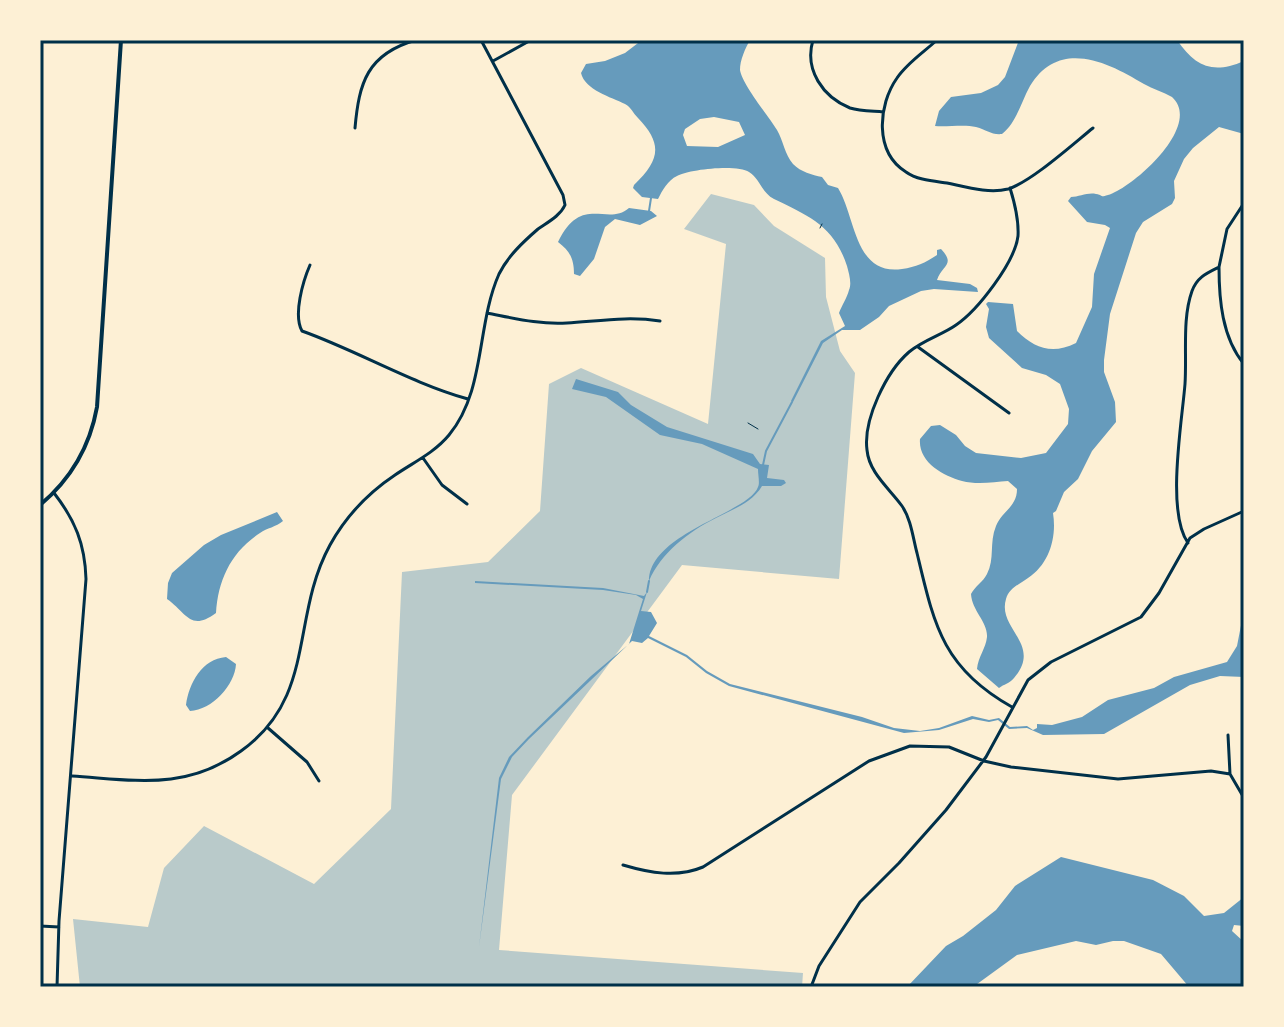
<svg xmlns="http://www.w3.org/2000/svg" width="1284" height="1027" font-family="Signika,sans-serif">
<rect width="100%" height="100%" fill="#fdf0d5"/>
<path fill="#b9caca" d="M 711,194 L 754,205 L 774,226 L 825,258 L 826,297 L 840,351 L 855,373 L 839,579 L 682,565 L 512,795 L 499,950 L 803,973 L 802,987 L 80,987 L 73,919 L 148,927 L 164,868 L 204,826 L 314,884 L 391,809 L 402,572 L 488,562 L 540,511 L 549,384 L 581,368 L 708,424 L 726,244 L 684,229 Z"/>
<path fill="#669bbc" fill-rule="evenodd" d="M 642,40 L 750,40 C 745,49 740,60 740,70 C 742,84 769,117 777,130 C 783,140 785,155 793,164 C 801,172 812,175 822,177 L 828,185 L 838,188 C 856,217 854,276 902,269 C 916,267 925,263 937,255 L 937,250 L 941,249 C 956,265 942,265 937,280 L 970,284 L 977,288 L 978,292 L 934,289 L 921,291 L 889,306 L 879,317 L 860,330 L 842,330 L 823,343 L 793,402 L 791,401 L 821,341 L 845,326 L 839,313 C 842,305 847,298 849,290 C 852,283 849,274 847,266 C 834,226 809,216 774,199 C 762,193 760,179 749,172 C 738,164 689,169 677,176 C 668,180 662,191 658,199 L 642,197 L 633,188 L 634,185 C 660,160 663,144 638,118 C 633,113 631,107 625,104 C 611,97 585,90 581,73 L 586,64 L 605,61 L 625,53 ZM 714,117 L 739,122 L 745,135 L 718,147 L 687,146 L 683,135 L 685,129 L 700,119 Z
M 1019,40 L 1177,40 C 1195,66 1212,75 1244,61 L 1244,134 L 1219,127 L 1193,148 L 1184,159 L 1174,181 L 1175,198 L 1172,204 L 1143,222 L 1136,233 L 1110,314 L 1104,360 L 1104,372 L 1115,402 L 1116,422 L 1092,451 L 1078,479 L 1064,492 L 1056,511 L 1053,513 C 1057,538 1049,564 1028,578 C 1020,584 1009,588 1006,599 C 997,629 1043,644 1014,678 C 1009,684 1004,684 999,688 L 977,669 C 978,657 986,648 987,637 C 988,622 972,611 971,594 C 975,586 983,582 987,574 C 995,559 989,543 996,526 C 1002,511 1017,507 1017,489 L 1008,481 C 994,482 977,485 962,481 C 943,476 918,462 920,439 L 931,426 L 940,425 L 956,435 L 965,446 L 976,453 L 1021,458 L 1046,453 L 1068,424 L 1069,409 L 1060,384 L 1046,375 L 1022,368 L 989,338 L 986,327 L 989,309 L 986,304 L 988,302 L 1013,304 L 1017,331 C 1034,348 1052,355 1076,343 L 1092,307 L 1094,274 L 1110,228 L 1105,225 L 1087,222 L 1068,201 L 1071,197 C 1079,197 1088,192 1096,194 C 1104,195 1099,198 1108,195 C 1134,187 1203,125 1172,97 C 1163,92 1153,89 1144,84 C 1108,62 1059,38 1030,86 C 1021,102 1017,122 1002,134 C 991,135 987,130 976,127 C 965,124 948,127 935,126 L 939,111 L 951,97 L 981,93 L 998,85 L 1005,77 Z
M 629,208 L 651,211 L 657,216 L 640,225 L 615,219 L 605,227 L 594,259 L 580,276 L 574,274 C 574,259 570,251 558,242 C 582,193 607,227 629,208 Z
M 576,379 L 618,392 L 631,405 L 667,427 L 753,454 L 760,464 L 769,465 L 767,478 L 784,480 L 786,483 L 781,486 L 762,486 C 752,503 733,509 716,518 C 688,532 661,553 649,581 C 649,533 749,513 758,487 C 760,483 758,475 758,469 L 702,444 L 660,435 L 606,397 L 572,389 Z
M 277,512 L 283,521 C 276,527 267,528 260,533 C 231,552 218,580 216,613 C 190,632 187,613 167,599 L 168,583 L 172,573 L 204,545 L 221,535 Z
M 475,581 L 603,588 L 644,596 L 647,592 L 641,611 L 651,612 L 657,623 L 649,636 L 687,655 L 707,671 L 730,684 L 862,717 L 894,728 L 920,731 L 939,728 L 972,716 L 989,720 L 999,718 L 1010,727 L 1027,726 L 1033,730 L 1037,728 L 1037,724 L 1052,725 L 1082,717 L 1108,700 L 1154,688 L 1174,677 L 1227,662 L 1237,646 L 1244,610 L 1244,677 L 1220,676 L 1190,685 L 1104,734 L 1043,735 L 1027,728 L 1009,729 L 998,720 L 989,722 L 973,719 L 939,730 L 904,733 L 729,686 L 706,673 L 686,657 L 648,638 L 642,643 L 632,641 L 529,739 L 512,757 L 501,779 L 479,947 L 499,778 L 509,757 L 528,737 L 591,676 L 629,644 L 643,599 L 636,595 L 603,590 L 475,583 Z
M 226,657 L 236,664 C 235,685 212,710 190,711 L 186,705 C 189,683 202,659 226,657 Z
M 1061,857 L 1153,880 L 1184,896 L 1204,916 L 1224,913 L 1244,897 L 1244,926 L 1234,925 L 1232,931 L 1244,942 L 1244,987 L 1189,987 L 1161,954 L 1124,941 L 1113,941 L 1096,945 L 1076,941 L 1017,955 L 973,987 L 907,987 L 946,946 L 963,936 L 996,910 L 1015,886 Z"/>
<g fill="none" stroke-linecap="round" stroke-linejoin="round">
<path stroke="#669bbc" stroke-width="2" d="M 649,211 L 651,198
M 763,465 L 766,451 L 792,402
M 647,592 L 649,581"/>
<path stroke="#003049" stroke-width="1" d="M 820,228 L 822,224
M 748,423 L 758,429"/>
<path stroke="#003049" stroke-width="3" d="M 813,40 C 804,70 823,97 850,108 C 860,111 873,111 883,112
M 937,40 C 924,52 907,63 897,78 C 878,105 874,152 906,172 C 917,180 933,181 947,183 C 966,187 989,194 1008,189 C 1031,182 1073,144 1093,128
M 493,61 L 531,40
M 355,128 C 359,83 367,54 416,40
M 1010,188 C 1015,204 1019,219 1018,236 C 1015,262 978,310 956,325 C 942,335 923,340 909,352 C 886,372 863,420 867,450 C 869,473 890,489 902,506 C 911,519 913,538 917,553 C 934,624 942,668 1012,707
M 310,265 C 303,281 293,315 302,331 C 358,351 411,383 468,399
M 1219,267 C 1219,299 1222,338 1244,364
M 487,313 C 513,318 541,325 567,323 C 599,321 628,316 660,321
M 918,347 L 1009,413
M 423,458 L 442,485 L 467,504
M 54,493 C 75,520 85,544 86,579 L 59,921 L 57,987
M 1188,543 C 1166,512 1182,422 1185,384 C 1187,354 1182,319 1192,291 C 1197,277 1207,273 1219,267 L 1227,229 L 1244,203
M 268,728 L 307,762 L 319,781
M 1228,735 L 1230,774 L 1244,798
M 72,776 C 136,780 186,791 241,751 C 317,697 290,618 330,545 C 346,516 368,493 395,475 C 414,462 434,453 449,435 C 486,390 476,326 499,274 C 508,256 523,242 538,229 C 548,222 560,216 565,205 L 563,195 L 481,40
M 623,865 C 650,873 677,878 703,867 L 869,761 L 910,746 L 949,747 L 984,761 L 1011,767 L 1118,779 L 1211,771 L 1230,774
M 40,926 L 59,927
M 811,987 L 819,966 L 860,902 L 899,863 L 946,810 L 986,757 L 1028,680 L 1051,662 L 1141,617 L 1159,593 L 1190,538 L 1204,529 L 1244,511"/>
<path stroke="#003049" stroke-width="4" d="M 40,505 C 70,480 90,446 97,407 L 121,40"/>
</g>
<rect width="1284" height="1027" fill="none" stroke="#fdf0d5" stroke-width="84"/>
<rect x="42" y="42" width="1200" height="943" fill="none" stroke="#003049" stroke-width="3"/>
</svg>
